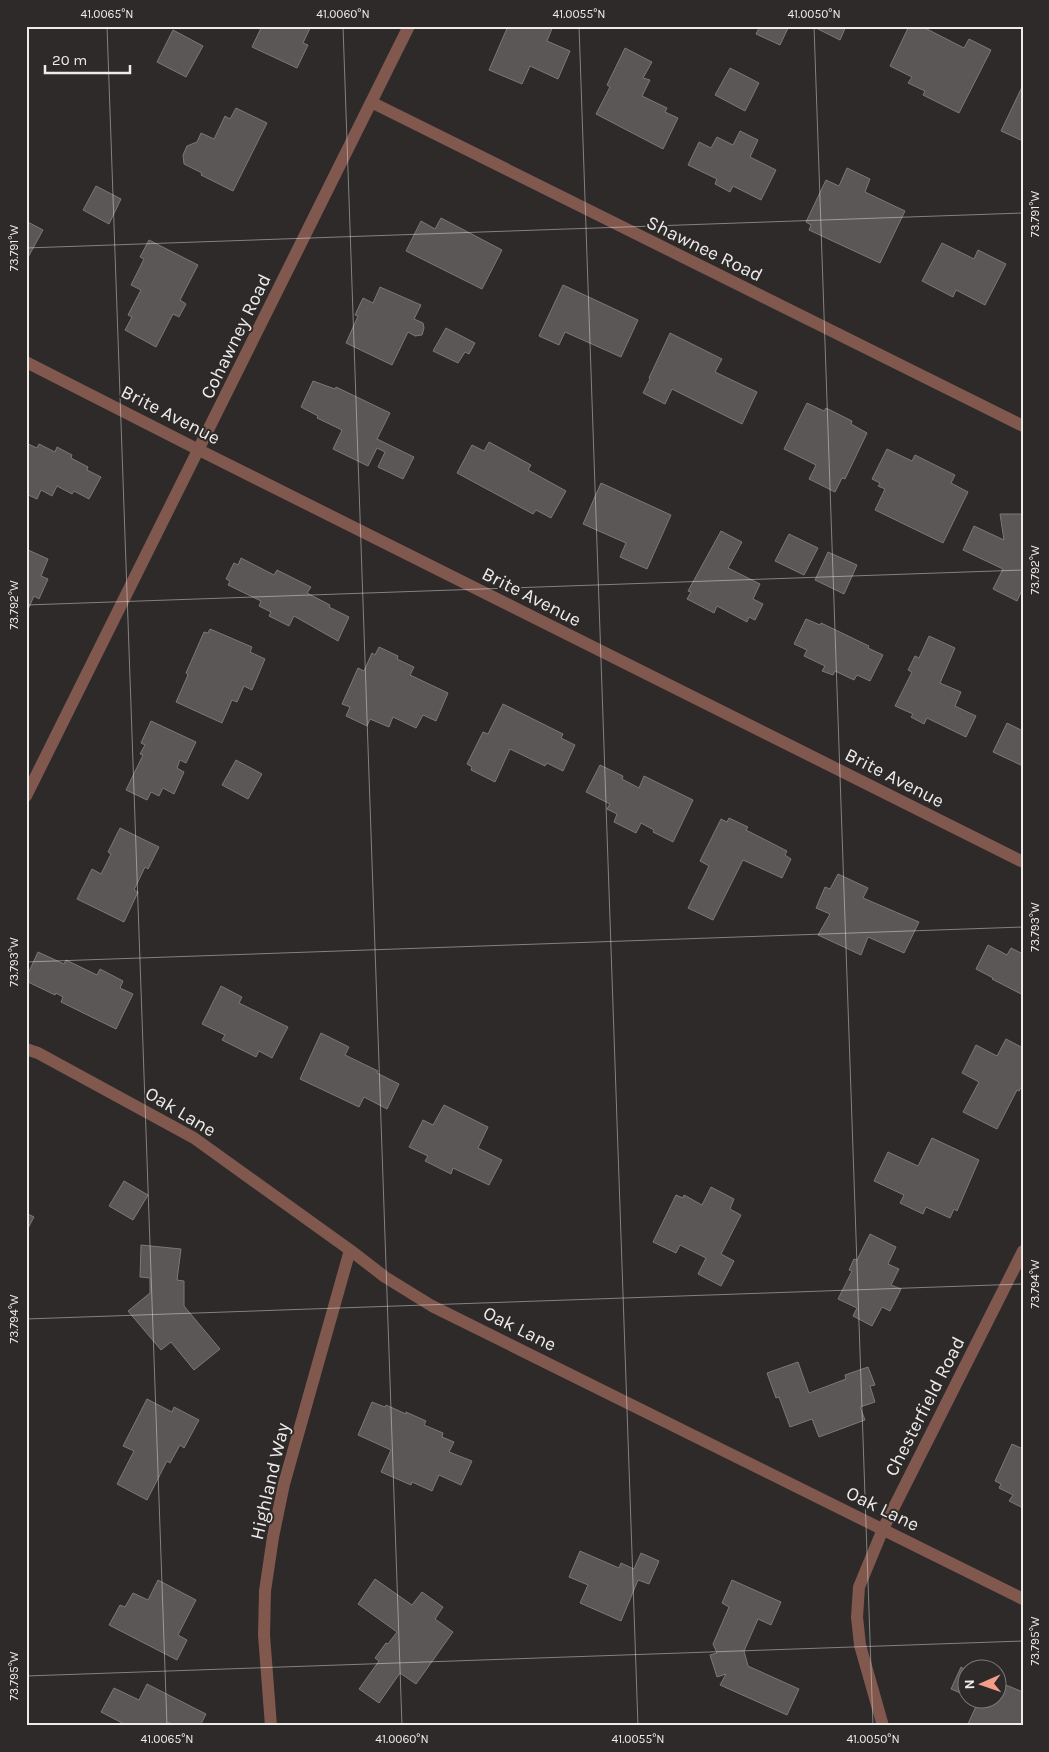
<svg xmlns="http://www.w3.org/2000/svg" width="1049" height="1752" font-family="Karla,sans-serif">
<rect width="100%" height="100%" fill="#2d2a29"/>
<path fill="#5a5756" stroke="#7c7877" d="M 262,26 L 311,26 L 303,43 L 308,45 L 297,68 L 252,47 Z
M 508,26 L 553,26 L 547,41 L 570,51 L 558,79 L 530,66 L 522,84 L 489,70 Z
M 760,26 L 789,26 L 780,45 L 756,34 Z
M 812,26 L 846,26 L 840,40 Z
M 909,26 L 921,26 L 964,48 L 969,39 L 991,50 L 959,113 L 923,95 L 925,91 L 908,83 L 912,77 L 890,66 Z
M 173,30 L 203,46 L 186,77 L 157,62 Z
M 625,48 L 652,62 L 643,78 L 650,80 L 642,96 L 667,108 L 665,112 L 678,118 L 663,149 L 596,114 L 610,87 L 607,85 Z
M 730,68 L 759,83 L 745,111 L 715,95 Z
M 1022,87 L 1023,88 L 1023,141 L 1001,131 Z
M 236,108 L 267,123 L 233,191 L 201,175 L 202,173 L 184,164 L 183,155 L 187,146 L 197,142 L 201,133 L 214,139 L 225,116 L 230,119 Z
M 740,131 L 758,140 L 750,157 L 776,170 L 761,200 L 733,186 L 730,192 L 715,184 L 717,179 L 688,165 L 699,142 L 711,148 L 717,137 L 733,145 Z
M 847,168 L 870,179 L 865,192 L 905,211 L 880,263 L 809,230 L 811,225 L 806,222 L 826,180 L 839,186 Z
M 96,186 L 121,199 L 109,224 L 83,210 Z
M 441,218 L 502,250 L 482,289 L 406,251 L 421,221 L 435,229 Z
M 26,221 L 43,230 L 26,261 Z
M 149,240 L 198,265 L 180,300 L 186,304 L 179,317 L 173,314 L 156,347 L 125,330 L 132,317 L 128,315 L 141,290 L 131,285 L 144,259 L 140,257 Z
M 942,243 L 974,259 L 978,250 L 1006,264 L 985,305 L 956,290 L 953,297 L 922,281 Z
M 563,285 L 638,320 L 621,357 L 565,332 L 559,345 L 539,336 Z
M 380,287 L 421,305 L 414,319 L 423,323 L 424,328 L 422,335 L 415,336 L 408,332 L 392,365 L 346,343 L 358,316 L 355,315 L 363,298 L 373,303 Z
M 446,328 L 475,343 L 469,354 L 465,352 L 458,363 L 433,351 Z
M 670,333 L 722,359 L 715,372 L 757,392 L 742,424 L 672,389 L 665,404 L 643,393 L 650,379 L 649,378 Z
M 313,381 L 335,389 L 336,387 L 390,413 L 377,439 L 414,457 L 403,479 L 378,467 L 385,452 L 377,448 L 368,466 L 333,449 L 342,430 L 317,418 L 318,416 L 301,407 Z
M 807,403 L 824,411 L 826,408 L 852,421 L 851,424 L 867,433 L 845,479 L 842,478 L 835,492 L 809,479 L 816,465 L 784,449 Z
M 489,442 L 531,465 L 528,470 L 566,491 L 551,518 L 536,510 L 533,514 L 457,473 L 472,445 L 484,451 Z
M 26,443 L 37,448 L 39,444 L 55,452 L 57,447 L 72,455 L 71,458 L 88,467 L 87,470 L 101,477 L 89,499 L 74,491 L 72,494 L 57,486 L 52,496 L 41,490 L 37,499 L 26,494 L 29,485 L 26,484 Z
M 887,449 L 912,461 L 915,455 L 955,475 L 951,483 L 968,492 L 943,543 L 875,510 L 885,489 L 878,486 L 880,483 L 872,479 Z
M 601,483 L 671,515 L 647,569 L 620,557 L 626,543 L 583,524 Z
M 1000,514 L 1023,514 L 1023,588 L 1017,601 L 993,589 L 1003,569 L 963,550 L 974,526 L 1004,540 Z
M 721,531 L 742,542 L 728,568 L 760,584 L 753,599 L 763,604 L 755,620 L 749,617 L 747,622 L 717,606 L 714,613 L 687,599 L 691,592 L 688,591 Z
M 789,534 L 818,548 L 804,575 L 775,561 Z
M 26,549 L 48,559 L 41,576 L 48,579 L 39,599 L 34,596 L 26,614 Z
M 828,552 L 857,565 L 844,594 L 815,580 Z
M 241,558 L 274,575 L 277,570 L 311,587 L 307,593 L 330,605 L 329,607 L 349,617 L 338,641 L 294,616 L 289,626 L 269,616 L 271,612 L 259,606 L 261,601 L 228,585 L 230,581 L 226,579 L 234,563 L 238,565 Z
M 806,619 L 820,625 L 821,623 L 869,646 L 868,648 L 883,655 L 870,681 L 857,675 L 854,680 L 835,671 L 833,675 L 822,671 L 825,666 L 804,656 L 807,650 L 794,644 Z
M 210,629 L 252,647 L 250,652 L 265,659 L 252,690 L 244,686 L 237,702 L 232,700 L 222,723 L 176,702 L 188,675 L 186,673 L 204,632 L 208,633 Z
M 929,636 L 955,648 L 940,683 L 961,692 L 955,706 L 976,716 L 966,737 L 927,718 L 924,724 L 911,717 L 913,714 L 895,706 L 912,672 L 908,670 L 915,656 L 919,658 Z
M 379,647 L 398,656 L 397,659 L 414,667 L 410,675 L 448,693 L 436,721 L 423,715 L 416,728 L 393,717 L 389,727 L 370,719 L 367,726 L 346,716 L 350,707 L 342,704 L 358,668 L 364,671 L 372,653 L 375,655 Z
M 503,704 L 563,734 L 561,738 L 575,745 L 563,771 L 547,763 L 545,766 L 510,749 L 495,782 L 471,770 L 472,767 L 467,764 L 483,732 L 488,734 Z
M 151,721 L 196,742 L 186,763 L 180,760 L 177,768 L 184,772 L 174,794 L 163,788 L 159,796 L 151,792 L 147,800 L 126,790 L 143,755 L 140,754 L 145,745 L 141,743 Z
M 1007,723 L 1023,731 L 1023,766 L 993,752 Z
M 236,760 L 262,774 L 248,799 L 222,785 Z
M 600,765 L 623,776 L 622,779 L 639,788 L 644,776 L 693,800 L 673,842 L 653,832 L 654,830 L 641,823 L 636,833 L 614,822 L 617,814 L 607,809 L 610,804 L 586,792 Z
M 729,818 L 748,827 L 746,830 L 787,851 L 785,855 L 791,859 L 782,878 L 743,860 L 713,920 L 688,908 L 709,866 L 700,861 L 721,819 L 727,822 Z
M 120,828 L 159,847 L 148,869 L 145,867 L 134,890 L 138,892 L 124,922 L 77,899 L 92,869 L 101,874 L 111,854 L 108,852 Z
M 838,874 L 868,888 L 863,898 L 919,922 L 904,953 L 868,937 L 861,955 L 818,935 L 830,914 L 816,908 L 825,887 L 830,889 Z
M 988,945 L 1007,955 L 1011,948 L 1023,954 L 1023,995 L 992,979 L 993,978 L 976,969 Z
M 38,952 L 64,964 L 66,960 L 97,975 L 100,969 L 123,981 L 120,988 L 133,994 L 116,1029 L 61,1002 L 63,997 L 56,993 L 55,995 L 26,981 L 26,978 Z
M 221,986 L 242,997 L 239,1003 L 288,1027 L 272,1058 L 259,1051 L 256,1057 L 222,1040 L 225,1035 L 202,1024 Z
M 321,1033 L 349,1047 L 345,1055 L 378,1071 L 377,1073 L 399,1084 L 387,1109 L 364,1097 L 359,1107 L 300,1079 Z
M 1006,1039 L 1023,1048 L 1023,1084 L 1019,1091 L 1017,1090 L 997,1129 L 963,1112 L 979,1082 L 962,1073 L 976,1045 L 997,1056 Z
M 444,1105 L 488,1127 L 478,1148 L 502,1160 L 489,1185 L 453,1168 L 451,1174 L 425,1161 L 428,1156 L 409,1147 L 423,1120 L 433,1125 Z
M 932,1138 L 979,1160 L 957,1211 L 954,1209 L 950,1218 L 926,1207 L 923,1214 L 900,1203 L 904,1195 L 874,1181 L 888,1152 L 918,1166 Z
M 124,1181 L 148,1195 L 133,1220 L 109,1206 Z
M 711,1187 L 734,1199 L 730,1209 L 741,1215 L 721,1254 L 734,1261 L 721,1286 L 698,1274 L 706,1258 L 680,1245 L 676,1253 L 653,1242 L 676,1195 L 683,1198 L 684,1195 L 702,1205 Z
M 26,1213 L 34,1217 L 26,1232 Z
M 870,1234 L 896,1247 L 888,1264 L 899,1269 L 891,1285 L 901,1289 L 890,1311 L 882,1307 L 872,1326 L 853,1316 L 857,1308 L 838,1299 L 852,1271 L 849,1270 L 854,1259 L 857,1260 Z
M 141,1245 L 181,1249 L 177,1280 L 184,1281 L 184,1306 L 220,1349 L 194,1370 L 171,1342 L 161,1350 L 128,1311 L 150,1293 L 150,1278 L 140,1277 Z
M 798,1362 L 809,1393 L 846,1379 L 845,1375 L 868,1367 L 875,1385 L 870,1386 L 875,1402 L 860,1407 L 865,1420 L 819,1437 L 812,1419 L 790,1427 L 779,1397 L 776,1398 L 767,1373 Z
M 147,1399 L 172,1412 L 174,1407 L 199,1420 L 184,1448 L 180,1445 L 170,1463 L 167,1461 L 147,1500 L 117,1484 L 134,1451 L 123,1446 Z
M 372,1402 L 385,1407 L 386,1405 L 406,1414 L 406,1412 L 426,1421 L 424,1425 L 443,1433 L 442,1437 L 454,1442 L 449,1452 L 472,1461 L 461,1485 L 439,1475 L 432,1491 L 412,1482 L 411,1485 L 381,1472 L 391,1450 L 358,1435 Z
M 1012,1444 L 1023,1449 L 1023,1508 L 1009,1501 L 1013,1495 L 999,1488 L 1001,1484 L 995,1481 Z
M 580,1551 L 619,1568 L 621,1563 L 634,1569 L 641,1553 L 659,1561 L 649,1584 L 638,1580 L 621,1621 L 580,1603 L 588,1585 L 569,1577 Z
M 375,1579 L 412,1605 L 422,1592 L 443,1607 L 435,1619 L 453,1632 L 416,1684 L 400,1673 L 379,1703 L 359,1689 L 379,1661 L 375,1658 L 386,1643 L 388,1644 L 397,1632 L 358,1604 Z
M 158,1580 L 196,1600 L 178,1635 L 187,1640 L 177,1660 L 109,1625 L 120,1605 L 125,1607 L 133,1593 L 148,1600 Z
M 732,1580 L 781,1602 L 771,1625 L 758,1619 L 744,1651 L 748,1666 L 799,1689 L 787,1715 L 720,1685 L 726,1674 L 717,1677 L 710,1655 L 717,1653 L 713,1644 L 729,1607 L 722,1603 Z
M 961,1667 L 966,1670 L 966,1699 L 964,1698 L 965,1695 L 951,1689 Z
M 996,1683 L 1005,1687 L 1006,1685 L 1023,1692 L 1023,1726 L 967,1726 L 977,1704 L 968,1700 L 996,1700 Z
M 147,1684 L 206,1714 L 200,1726 L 176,1726 L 168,1722 L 166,1726 L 134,1726 L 129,1723 L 128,1726 L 101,1712 L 114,1688 L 139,1700 Z"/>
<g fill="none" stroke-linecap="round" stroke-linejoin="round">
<path stroke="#81584e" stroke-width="12" d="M 371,102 L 1023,426
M 26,362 L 199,450 L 1023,862
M 26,796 L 409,26
M 26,1049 L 38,1053 L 194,1138 L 350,1250 L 385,1277 L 432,1306 L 1023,1599
M 271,1726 L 264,1635 L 265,1591 L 273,1537 L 284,1484 L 350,1250
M 883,1726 L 860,1645 L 857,1617 L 859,1587 L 883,1529 L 1023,1251"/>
</g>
<path fill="none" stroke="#eeeceb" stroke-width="1" stroke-opacity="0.45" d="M 107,26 L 167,1726M 343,26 L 402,1726M 579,26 L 638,1726M 814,26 L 873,1726M 26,248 L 1023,213M 26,605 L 1023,570M 26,962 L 1023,927M 26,1319 L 1023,1284M 26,1676 L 1023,1641"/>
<g text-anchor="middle" stroke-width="4" stroke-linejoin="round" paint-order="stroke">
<g font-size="19" fill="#eeeceb" stroke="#2d2a29">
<text transform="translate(705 248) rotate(26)" y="7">Shawnee Road</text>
<text transform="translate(235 336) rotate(-64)" y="7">Cohawney Road</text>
<text transform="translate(171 414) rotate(27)" y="7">Brite Avenue</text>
<text transform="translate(532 596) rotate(27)" y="7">Brite Avenue</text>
<text transform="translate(895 777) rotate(27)" y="7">Brite Avenue</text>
<text transform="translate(181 1111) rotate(31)" y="7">Oak Lane</text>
<text transform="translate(520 1328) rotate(26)" y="7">Oak Lane</text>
<text transform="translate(924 1406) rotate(-63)" y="7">Chesterfield Road</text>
<text transform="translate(269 1481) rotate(-77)" y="7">Highland Way</text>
<text transform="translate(883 1508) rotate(26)" y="7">Oak Lane</text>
</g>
</g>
<rect width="1049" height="1752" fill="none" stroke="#2d2a29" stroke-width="55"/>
<g transform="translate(982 1684) rotate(268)"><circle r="24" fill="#2d2a29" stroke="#7a7877"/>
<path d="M0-4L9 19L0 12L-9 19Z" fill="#f49e89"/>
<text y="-8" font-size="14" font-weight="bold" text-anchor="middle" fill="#eeeceb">N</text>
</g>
<path d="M45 65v8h85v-8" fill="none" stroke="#eeeceb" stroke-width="2.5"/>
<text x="52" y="65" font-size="15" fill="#eeeceb" stroke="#2d2a29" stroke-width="4" paint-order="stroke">20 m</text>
<rect x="28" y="28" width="994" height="1696" fill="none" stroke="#eeeceb" stroke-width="2"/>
<g font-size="12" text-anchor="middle" fill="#eeeceb">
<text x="107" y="18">41.0065°N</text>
<text x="343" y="18">41.0060°N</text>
<text x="579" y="18">41.0055°N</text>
<text x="814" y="18">41.0050°N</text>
<text transform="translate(1035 214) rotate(-90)" y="4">73.791°W</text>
<text transform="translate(14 248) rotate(-90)" y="4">73.791°W</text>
<text transform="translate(1035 570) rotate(-90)" y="4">73.792°W</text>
<text transform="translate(14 605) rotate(-90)" y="4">73.792°W</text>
<text transform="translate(1035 927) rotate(-90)" y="4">73.793°W</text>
<text transform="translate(14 962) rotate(-90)" y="4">73.793°W</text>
<text transform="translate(1035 1284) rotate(-90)" y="4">73.794°W</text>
<text transform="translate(14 1319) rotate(-90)" y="4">73.794°W</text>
<text transform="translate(1035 1641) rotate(-90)" y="4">73.795°W</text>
<text transform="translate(14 1676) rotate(-90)" y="4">73.795°W</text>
<text x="167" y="1743">41.0065°N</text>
<text x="402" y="1743">41.0060°N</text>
<text x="638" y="1743">41.0055°N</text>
<text x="873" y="1743">41.0050°N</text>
</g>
</svg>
